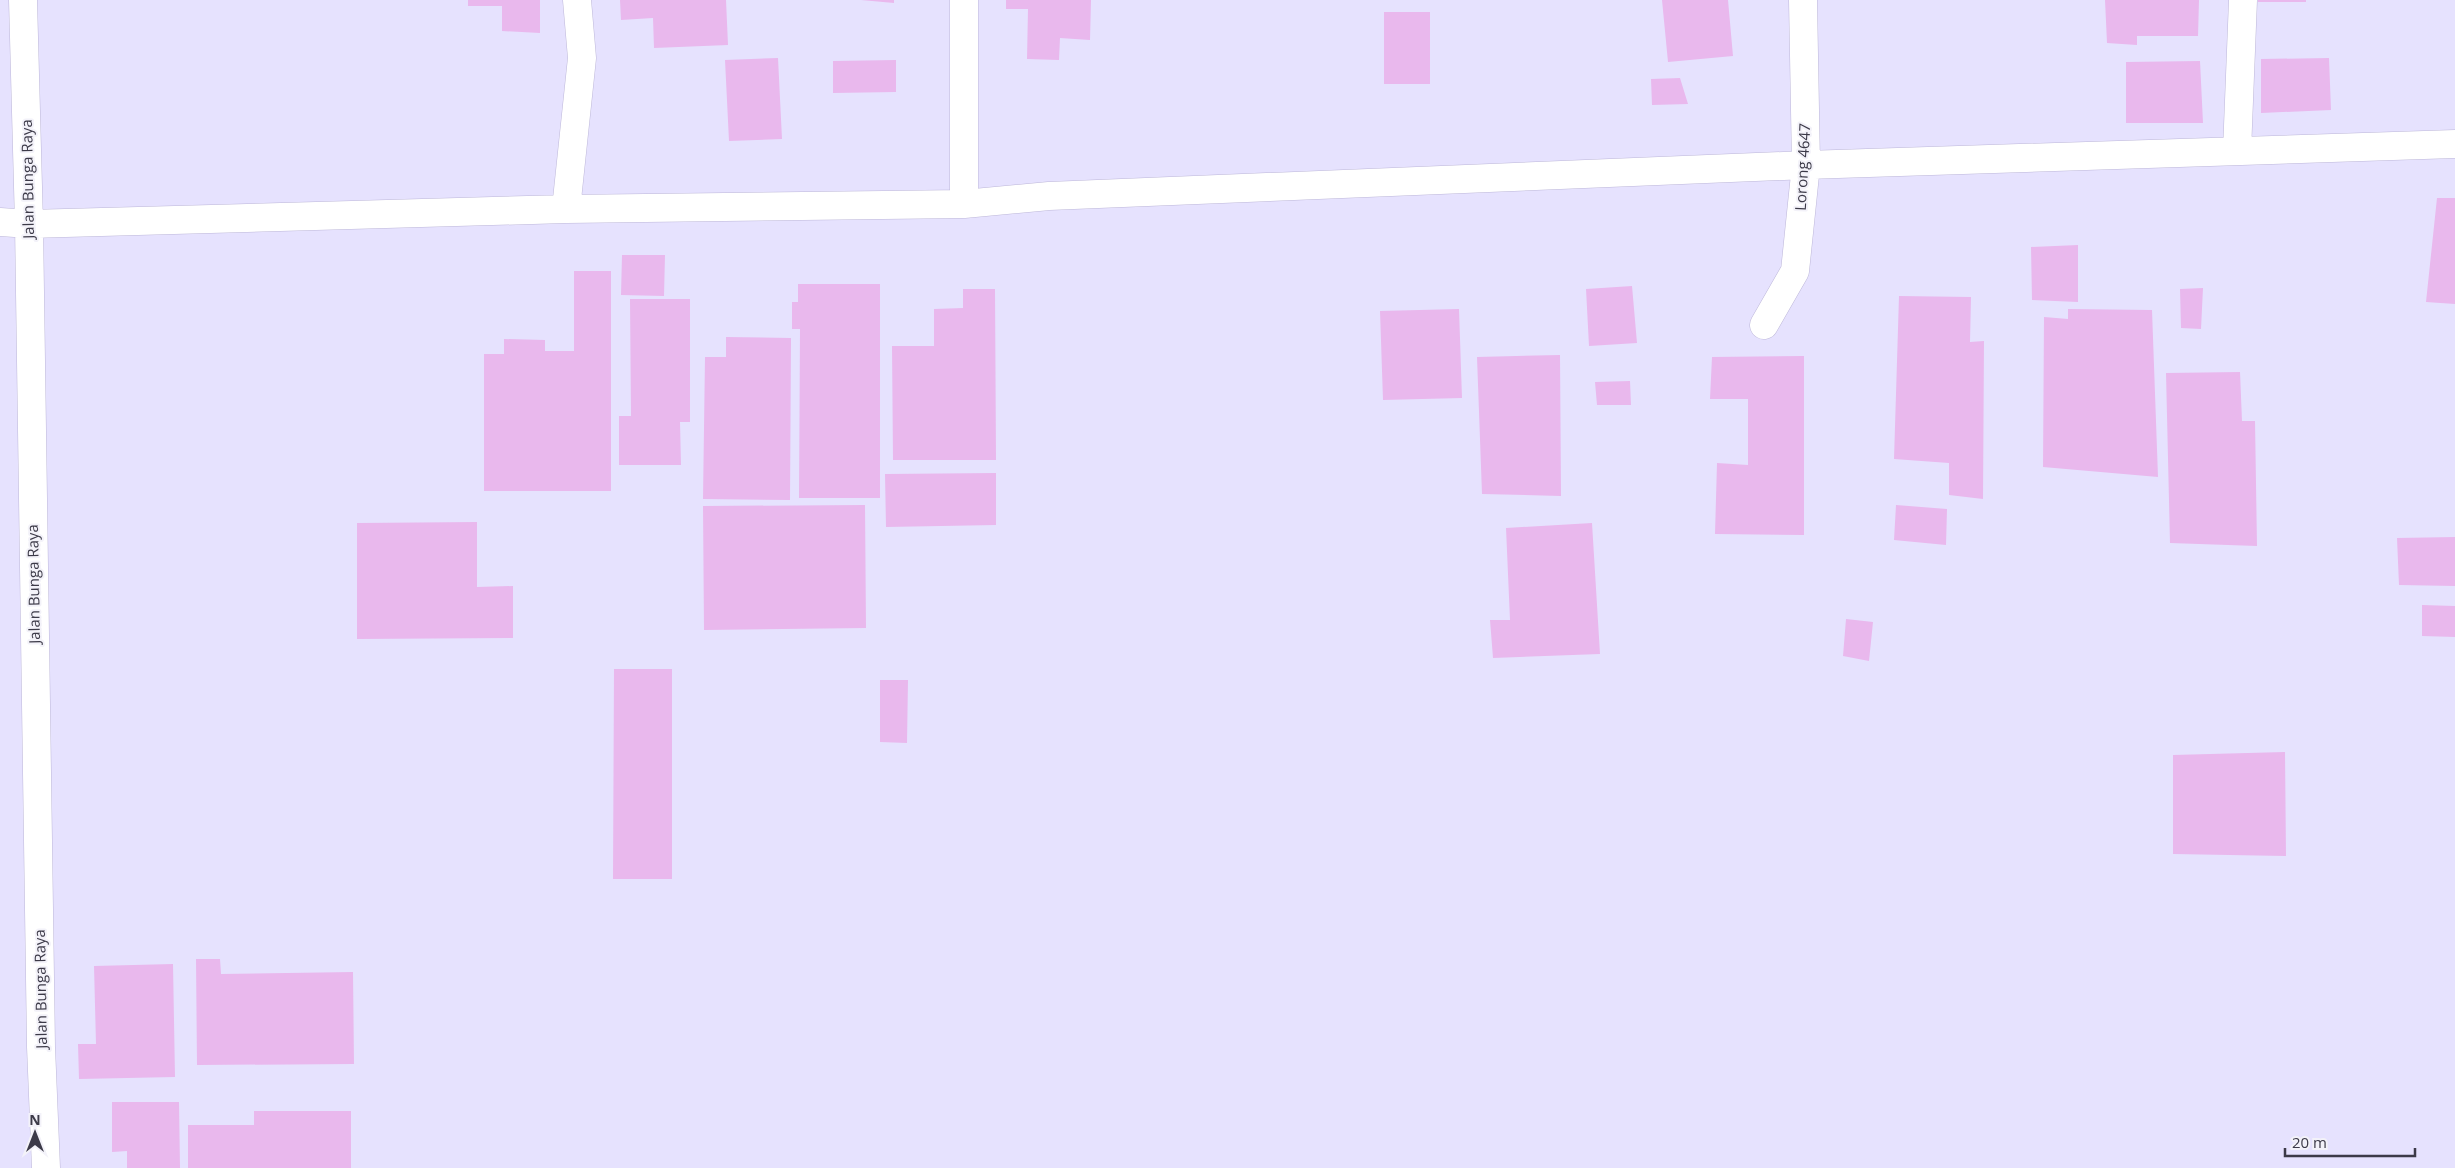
<svg xmlns="http://www.w3.org/2000/svg" width="2455" height="1168" font-family="'Open Sans',sans-serif">
<rect width="100%" height="100%" fill="#e6e2fe"/>
<path fill="#e9b8ed" d="M 468,0 L 540,0 L 540,33 L 502,31 L 502,6 L 468,6 Z
M 620,0 L 726,0 L 728,45 L 654,48 L 653,18 L 621,20 Z
M 861,0 L 894,0 L 894,3 Z
M 1006,0 L 1091,0 L 1090,40 L 1060,38 L 1059,60 L 1027,59 L 1028,9 L 1006,9 Z
M 1662,0 L 1728,0 L 1733,56 L 1668,62 Z
M 2105,0 L 2199,0 L 2198,36 L 2137,36 L 2137,45 L 2107,43 Z
M 2258,0 L 2306,0 L 2306,2 L 2258,2 Z
M 1384,12 L 1430,12 L 1430,84 L 1384,84 Z
M 778,58 L 782,139 L 729,141 L 725,60 Z
M 2329,58 L 2331,110 L 2261,113 L 2261,59 Z
M 896,60 L 896,92 L 833,93 L 833,61 Z
M 2200,61 L 2203,123 L 2126,123 L 2126,62 Z
M 1680,78 L 1688,104 L 1652,105 L 1651,79 Z
M 2437,198 L 2455,198 L 2455,304 L 2426,302 Z
M 2078,245 L 2078,302 L 2032,300 L 2031,247 Z
M 622,255 L 665,255 L 664,296 L 621,295 Z
M 574,271 L 611,271 L 611,491 L 484,491 L 484,354 L 504,354 L 504,339 L 545,340 L 545,351 L 574,351 Z
M 798,284 L 880,284 L 880,498 L 799,498 L 800,329 L 792,329 L 792,302 L 798,302 Z
M 1632,286 L 1637,343 L 1589,346 L 1586,289 Z
M 2203,288 L 2201,329 L 2181,328 L 2180,289 Z
M 963,289 L 995,289 L 996,460 L 893,460 L 892,346 L 934,346 L 934,309 L 963,308 Z
M 1899,296 L 1971,297 L 1970,342 L 1984,341 L 1983,499 L 1949,495 L 1949,463 L 1894,459 Z
M 630,299 L 690,299 L 690,422 L 680,422 L 681,465 L 619,465 L 619,416 L 631,416 Z
M 1459,309 L 1462,398 L 1383,400 L 1380,311 Z
M 2068,309 L 2152,310 L 2158,477 L 2043,467 L 2044,317 L 2068,319 Z
M 726,337 L 791,338 L 790,500 L 703,499 L 705,357 L 726,357 Z
M 1560,355 L 1561,496 L 1482,494 L 1477,357 Z
M 1804,356 L 1804,535 L 1715,534 L 1717,463 L 1748,465 L 1748,399 L 1710,399 L 1712,357 Z
M 2240,372 L 2242,421 L 2255,421 L 2257,546 L 2170,543 L 2166,373 Z
M 1630,381 L 1631,405 L 1597,405 L 1595,382 Z
M 996,473 L 996,525 L 886,527 L 885,474 Z
M 865,505 L 866,628 L 704,630 L 703,506 Z
M 1896,505 L 1947,509 L 1946,545 L 1894,540 Z
M 477,522 L 477,587 L 513,586 L 513,638 L 357,639 L 357,523 Z
M 1592,523 L 1600,654 L 1493,658 L 1490,620 L 1510,620 L 1506,528 Z
M 2455,537 L 2455,586 L 2399,585 L 2397,538 Z
M 2422,605 L 2455,606 L 2455,637 L 2422,636 Z
M 1846,619 L 1873,622 L 1869,661 L 1843,656 Z
M 614,669 L 672,669 L 672,879 L 613,879 Z
M 880,680 L 908,680 L 907,743 L 880,742 Z
M 2285,752 L 2286,856 L 2173,854 L 2173,755 Z
M 196,959 L 220,959 L 221,974 L 353,972 L 354,1064 L 197,1065 Z
M 173,964 L 175,1077 L 79,1079 L 78,1044 L 96,1044 L 94,966 Z
M 112,1102 L 179,1102 L 180,1168 L 127,1168 L 127,1151 L 112,1152 Z
M 254,1111 L 351,1111 L 351,1168 L 188,1168 L 188,1125 L 254,1125 Z"/>
<g fill="none" stroke-linecap="round" stroke-linejoin="round">
<defs>
<path id="minor" d="M 23,0 L 29,224 L 41,1047 L 46,1168
M 2237,151 L 2243,0
M 964,204 L 964,0
M 566,209 L 582,58 L 577,0
M 0,222 L 29,224 L 566,209 L 964,204 L 1049,196 L 1806,165 L 2455,144
M 1764,325 L 1795,271 L 1806,165 L 1803,0"/>
</defs>
<use href="#minor" stroke="#bdb7d9" stroke-width="29"/>
<use href="#minor" stroke="#fff" stroke-width="28"/>
</g>
<g text-anchor="middle" stroke-width="4" stroke-linejoin="round" paint-order="stroke">
<g font-size="15" fill="#3c3a48" stroke="#f3f2f9">
<text transform="translate(1803 167) rotate(-87)" y="5">Lorong 4647</text>
<text transform="translate(28 179) rotate(-91)" y="5">Jalan Bunga Raya</text>
<text transform="translate(34 584) rotate(-91)" y="5">Jalan Bunga Raya</text>
<text transform="translate(41 989) rotate(-91)" y="5">Jalan Bunga Raya</text>
</g>
</g>
<g transform="translate(35 1133)" stroke="#f3f2f9" stroke-width="4" paint-order="stroke">
<path d="M0-4L9 19L0 12L-9 19Z" fill="#3c3a48"/>
<text y="-8" font-size="14" font-weight="bold" text-anchor="middle" fill="#3c3a48">N</text>
</g>
<path d="M2285 1148v8h130v-8" fill="none" stroke="#3c3a48" stroke-width="2.5"/>
<text x="2292" y="1148" font-size="15" fill="#3c3a48" stroke="#f3f2f9" stroke-width="4" paint-order="stroke">20 m</text>
</svg>
